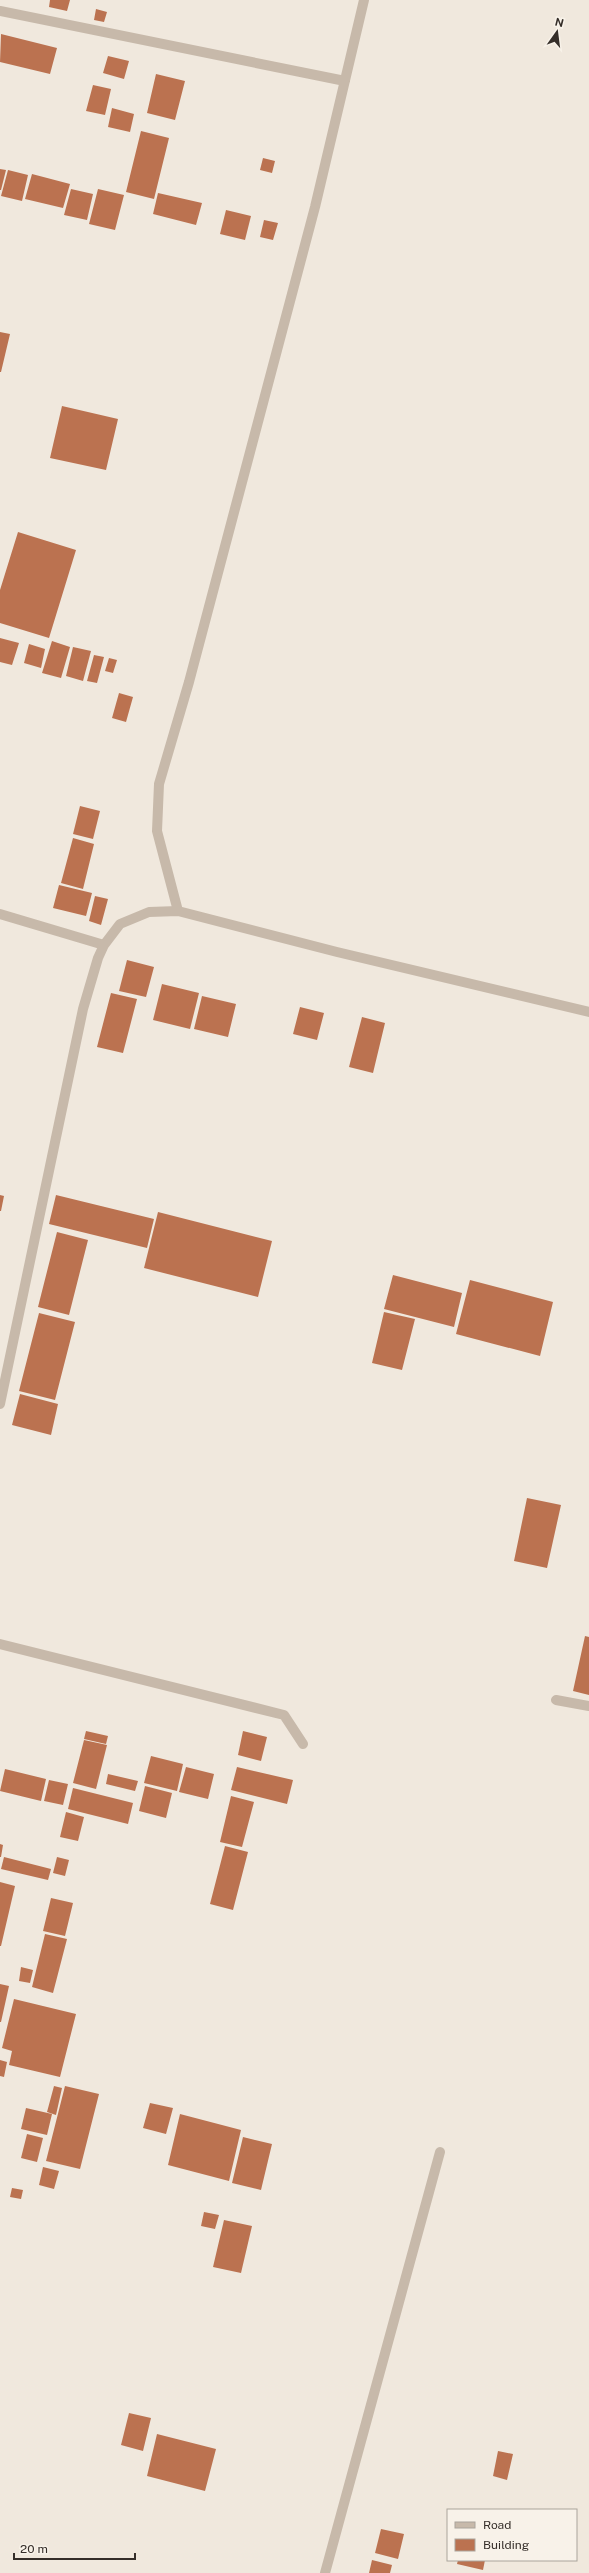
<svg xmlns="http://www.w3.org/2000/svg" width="589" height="2573" font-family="'Public Sans',sans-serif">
<rect width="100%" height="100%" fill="#f0e8dd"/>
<path fill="#bb7250" d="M 50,0 L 70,0 L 67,11 L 49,7 Z
M 96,9 L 107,12 L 104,22 L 94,20 Z
M 1,34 L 57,48 L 50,74 L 0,62 Z
M 108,56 L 129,61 L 124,79 L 103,73 Z
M 156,74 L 185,81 L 175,120 L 147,113 Z
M 93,85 L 111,89 L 105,115 L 86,111 Z
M 112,108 L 134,114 L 130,132 L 108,127 Z
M 141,131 L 169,138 L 154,199 L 126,192 Z
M 263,158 L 275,161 L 272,173 L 260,170 Z
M 0,169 L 6,170 L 1,190 L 0,190 Z
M 8,170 L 28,175 L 22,201 L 1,196 Z
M 32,174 L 70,184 L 63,208 L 25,199 Z
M 71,189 L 93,194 L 87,220 L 64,215 Z
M 98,189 L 124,195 L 115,230 L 89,224 Z
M 158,193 L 202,203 L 196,225 L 153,214 Z
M 226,210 L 251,216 L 245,240 L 220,234 Z
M 264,220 L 278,223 L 273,240 L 260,237 Z
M 0,332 L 10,334 L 1,372 L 0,372 Z
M 62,406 L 118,419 L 106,470 L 50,458 Z
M 18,532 L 76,550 L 49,638 L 0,623 L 0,590 Z
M 0,638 L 19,643 L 12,665 L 0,662 Z
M 52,641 L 70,647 L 61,678 L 42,673 Z
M 29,644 L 45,649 L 41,668 L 24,663 Z
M 73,647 L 91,651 L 83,681 L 66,676 Z
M 94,655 L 104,657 L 97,683 L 87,681 Z
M 109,658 L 117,660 L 113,673 L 105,671 Z
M 119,693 L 133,697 L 126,722 L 112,718 Z
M 80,806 L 100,811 L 93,839 L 73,834 Z
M 73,838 L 94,844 L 83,889 L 61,883 Z
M 59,885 L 92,893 L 86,916 L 53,908 Z
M 95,896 L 108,899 L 101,925 L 89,921 Z
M 127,960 L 154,967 L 146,997 L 119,991 Z
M 162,984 L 199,993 L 190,1029 L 153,1020 Z
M 111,993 L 137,999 L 123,1053 L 97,1047 Z
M 202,996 L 236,1004 L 228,1037 L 194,1029 Z
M 300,1007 L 324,1013 L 317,1040 L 293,1034 Z
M 362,1017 L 385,1023 L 373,1073 L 349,1067 Z
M 0,1195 L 4,1196 L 1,1211 L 0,1211 Z
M 56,1195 L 154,1219 L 147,1248 L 49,1224 Z
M 158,1212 L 272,1241 L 258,1297 L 144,1268 Z
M 57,1232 L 88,1240 L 69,1315 L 38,1307 Z
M 393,1275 L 462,1293 L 454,1327 L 384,1309 Z
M 470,1280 L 553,1302 L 540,1356 L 456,1334 Z
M 384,1312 L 415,1319 L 402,1370 L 372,1363 Z
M 39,1313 L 75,1322 L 55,1400 L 19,1391 Z
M 20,1394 L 58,1404 L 51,1435 L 12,1425 Z
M 527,1498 L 561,1505 L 547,1568 L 514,1561 Z
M 585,1636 L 589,1637 L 589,1695 L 573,1691 Z
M 86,1731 L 108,1736 L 106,1744 L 84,1739 Z
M 243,1731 L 267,1737 L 261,1761 L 238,1755 Z
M 84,1740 L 107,1745 L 96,1789 L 73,1783 Z
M 151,1756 L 183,1764 L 177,1791 L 144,1783 Z
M 186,1767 L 214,1774 L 208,1799 L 179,1792 Z
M 237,1767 L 293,1780 L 287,1804 L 231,1790 Z
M 5,1769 L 46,1779 L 41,1801 L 0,1791 Z
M 108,1774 L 138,1781 L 135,1791 L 106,1784 Z
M 49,1780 L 68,1784 L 63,1805 L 44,1801 Z
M 145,1786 L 172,1793 L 166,1818 L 139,1811 Z
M 73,1788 L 133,1803 L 128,1824 L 68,1809 Z
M 231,1796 L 254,1802 L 242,1847 L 220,1842 Z
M 66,1812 L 84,1817 L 78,1841 L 60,1837 Z
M 0,1844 L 3,1845 L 1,1857 L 0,1857 Z
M 225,1846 L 248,1852 L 233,1910 L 210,1904 Z
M 4,1857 L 51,1869 L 48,1880 L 1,1869 Z
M 57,1857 L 69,1860 L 65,1876 L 53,1873 Z
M 0,1882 L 15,1886 L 1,1946 L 0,1946 Z
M 51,1898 L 73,1903 L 65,1936 L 43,1931 Z
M 45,1934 L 67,1939 L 53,1993 L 32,1987 Z
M 21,1967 L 33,1970 L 30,1983 L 19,1981 Z
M 0,1984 L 9,1986 L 1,2022 L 0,2022 Z
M 14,1999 L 76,2014 L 60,2077 L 9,2065 L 12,2051 L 2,2048 Z
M 0,2060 L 7,2062 L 4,2077 L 0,2076 Z
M 54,2086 L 62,2088 L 56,2115 L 47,2112 Z
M 65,2086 L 99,2094 L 80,2169 L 46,2161 Z
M 150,2103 L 173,2108 L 166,2134 L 143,2128 Z
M 26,2108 L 52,2114 L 47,2135 L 21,2129 Z
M 180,2114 L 241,2130 L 229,2181 L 168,2165 Z
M 27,2134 L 43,2138 L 37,2162 L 21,2158 Z
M 243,2137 L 272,2144 L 261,2190 L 232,2183 Z
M 43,2167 L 59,2171 L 54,2189 L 39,2185 Z
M 12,2188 L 23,2190 L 21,2199 L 10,2197 Z
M 204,2212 L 219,2215 L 215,2229 L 201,2226 Z
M 224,2220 L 252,2226 L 241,2273 L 213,2267 Z
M 129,2413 L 151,2418 L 143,2451 L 121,2445 Z
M 157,2434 L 216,2449 L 205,2491 L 147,2476 Z
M 498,2451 L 513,2454 L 507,2480 L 493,2476 Z
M 381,2529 L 404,2534 L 398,2559 L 375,2553 Z
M 372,2560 L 392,2565 L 390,2573 L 369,2573 Z
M 458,2560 L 485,2560 L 483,2570 L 457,2564 Z"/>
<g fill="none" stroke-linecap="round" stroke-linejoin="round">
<path stroke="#c7b9aa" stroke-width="10" d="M 0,11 L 345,81
M 178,911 L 157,831 L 159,784 L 189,682 L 315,207 L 364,0
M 0,914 L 104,945
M 0,1404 L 83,1009 L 98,958 L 104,945 L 120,924 L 149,912 L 178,911 L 337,952 L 589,1012
M 0,1644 L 284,1715 L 303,1744
M 556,1700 L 589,1706
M 325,2573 L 440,2152"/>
</g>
<rect x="447" y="2509" width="130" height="52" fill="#f8f2e9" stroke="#aaa49c"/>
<rect x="455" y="2522" width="20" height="6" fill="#c7b9aa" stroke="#aaa49c"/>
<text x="483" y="2529" font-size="12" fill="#352e29">Road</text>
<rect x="455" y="2539" width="20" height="12" fill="#bb7250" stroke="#aaa49c"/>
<text x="483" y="2549" font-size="12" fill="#352e29">Building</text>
<g transform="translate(557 32) rotate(14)" stroke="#f8f2e9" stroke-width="3" paint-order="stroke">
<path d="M0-3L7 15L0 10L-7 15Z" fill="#352e29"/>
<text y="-6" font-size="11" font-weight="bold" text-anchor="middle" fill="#352e29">N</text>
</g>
<path d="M14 2553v6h121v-6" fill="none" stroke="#352e29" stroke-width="2"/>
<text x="20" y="2553" font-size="12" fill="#352e29" stroke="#f8f2e9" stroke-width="3" paint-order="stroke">20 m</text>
</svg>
